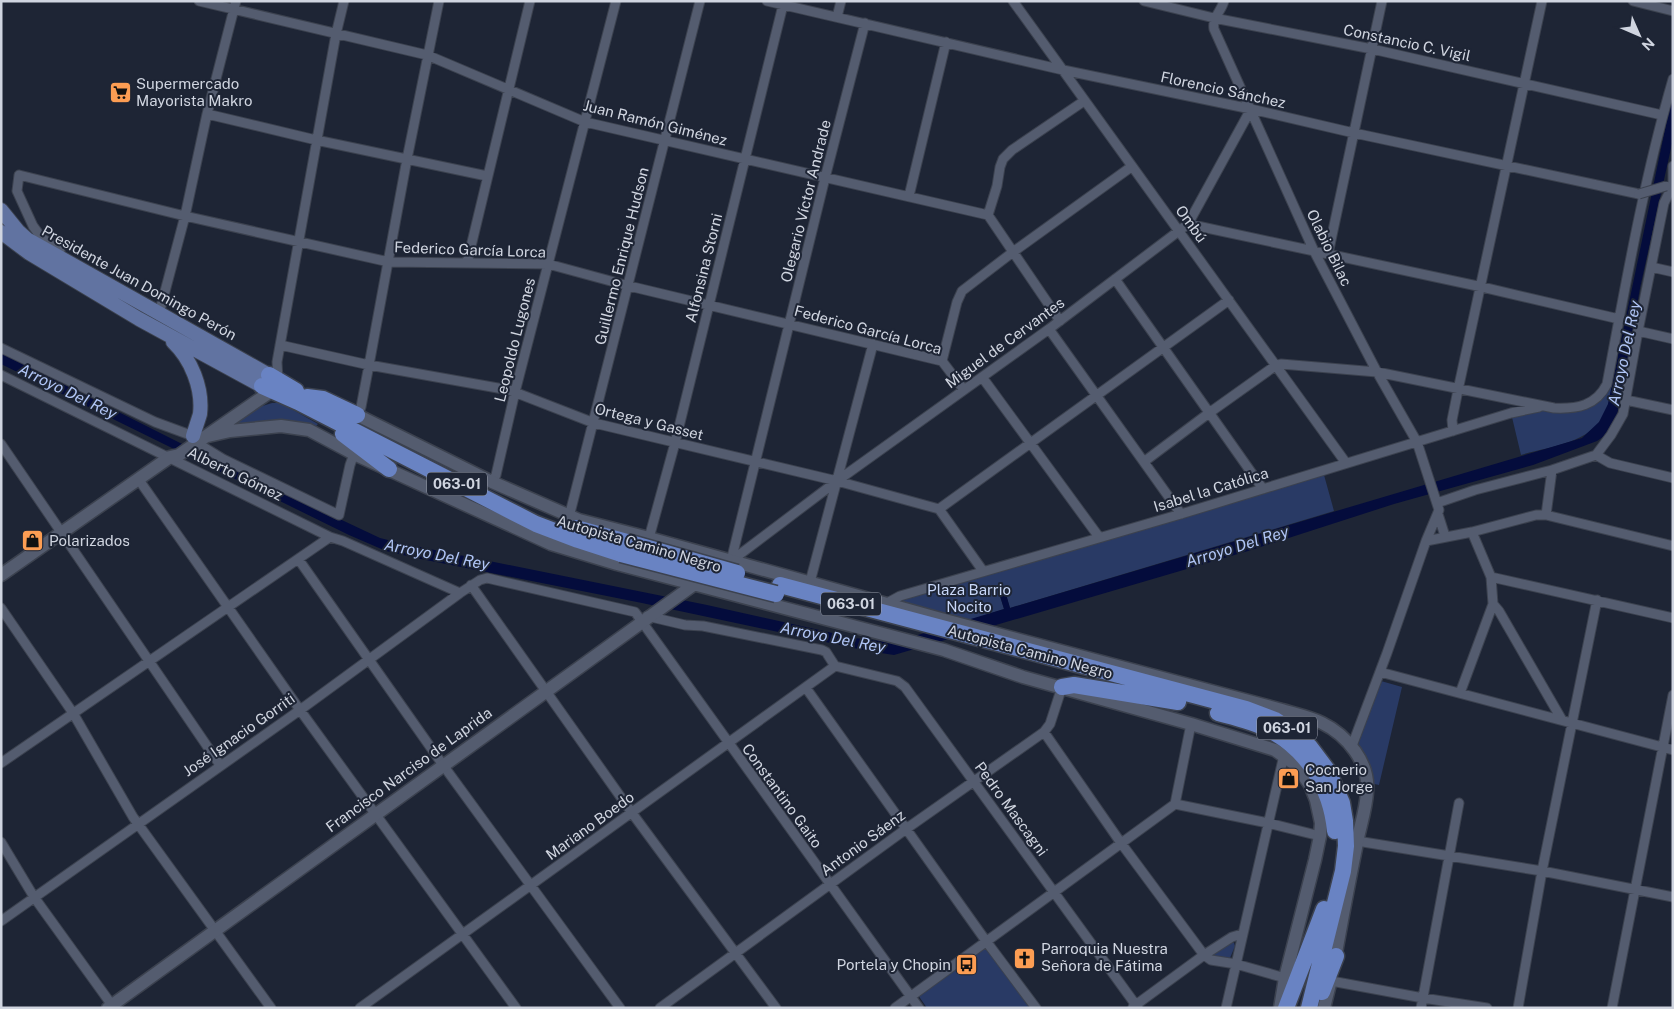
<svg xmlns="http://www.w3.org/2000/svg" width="1674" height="1009" font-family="'Public Sans',sans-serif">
<rect width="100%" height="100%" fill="#1e2535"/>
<path fill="#293a65" d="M 1607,384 L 1612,386 C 1610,395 1609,405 1605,413 C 1590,444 1550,446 1521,455 L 1511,413 L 1535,408 L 1580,407 Z
M 272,403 L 281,403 L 318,424 L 315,427 L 269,421 L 228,425 L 256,408 Z
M 1324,475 L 1334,511 L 1010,608 L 1006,595 L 1000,596 L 1004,609 L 970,620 L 907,605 L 901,600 L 904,597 Z
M 1381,681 L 1402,687 L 1379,785 L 1370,783 L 1357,747 Z
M 1230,942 L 1234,943 L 1235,946 L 1230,958 L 1214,957 L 1212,954 Z
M 986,946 L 1030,1008 L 927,1008 L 918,995 Z"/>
<path fill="#040c3c" d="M 1673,91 L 1673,139 L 1640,288 L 1620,401 L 1616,420 L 1609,433 L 1597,441 L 1533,465 L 1394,504 L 1248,551 L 894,655 L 868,651 L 642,603 L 416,558 L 386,551 L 349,535 L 1,364 L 1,353 L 208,457 L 380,538 L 400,543 L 707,605 L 855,638 L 887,642 L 898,641 L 1004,609 L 1000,596 L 1006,594 L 1010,608 L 1582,438 L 1599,422 L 1608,404 Z"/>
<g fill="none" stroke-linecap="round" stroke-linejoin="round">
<defs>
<path id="street" d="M 199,1 L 427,55 L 585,122 L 988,215 L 1060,321
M 767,1 L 1063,70 L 1251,109 L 1354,133 L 1639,194
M 1013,1 L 1346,463
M 1144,1 L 1214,18 L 1372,49 L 1662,115
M 1224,1 C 1221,12 1212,17 1214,29 L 1314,251 L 1377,372 L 1417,442 L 1439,510 L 1426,541 L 1387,653 L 1352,746
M 1633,1 L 1673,11
M 837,17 L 841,1
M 207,114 L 316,140 L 487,176
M 1673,166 L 1673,184
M 909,196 L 946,42
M 988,215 L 997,186 L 1000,167 L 1003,159 L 1012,150 L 1084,101
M 1188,224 L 1482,287 L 1619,319
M 60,251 L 41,237 L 33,226 L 17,191 L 19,175 L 185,216 L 389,262 L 548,264 L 629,286 L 942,361 L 964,390
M 1328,254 L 1382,1
M 467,263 L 530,1
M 1651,267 L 1673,272
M 1115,279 L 1263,489
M 159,314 L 185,216 L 207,114 L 236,1
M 1049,329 L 1181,514
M 1638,331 L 1673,339
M 280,345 L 369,365 L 509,390 L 594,423 L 837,481 L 939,509 L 983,571
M 1,348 L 155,422 L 193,436
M 942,361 L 957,302 L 962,291 L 1013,252 L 1131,167
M 1,375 L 330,537 L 343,541 L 460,593
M 982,377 L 1099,537
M 278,380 L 277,362 L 336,34 L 344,1
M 1626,400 L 1673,410
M 357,415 L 361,407 L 369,365 L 407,159 L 439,1
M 1453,431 L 1452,420 L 1458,390 L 1542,1
M 197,443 L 223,459 L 339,515 L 350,465 L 354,454
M 1,444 L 220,765
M 1596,455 L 1611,435 L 1623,414 L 1638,331 L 1664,203 L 1673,185
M 1596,455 L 1610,463 L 1673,478
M 1145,461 L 1209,413 L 1275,366 L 1281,364 L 1377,372 L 1554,408 C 1577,409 1596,406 1607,384 C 1626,282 1644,179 1673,79
M 139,480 L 300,710 L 516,1008
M 492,482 L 496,475 L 515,392 L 616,1
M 1437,503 L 1475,490 L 1552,470 L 1596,455
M 939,509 L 1229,300
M 1438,514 L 1445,536
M 1546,515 L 1552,470
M 569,517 L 700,1
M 1472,532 L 1491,577 L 1493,604 L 1499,611 L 1562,720
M 649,538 L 675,443 L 783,5
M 1426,541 L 1472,532 L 1536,515 L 1546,515 L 1673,546
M 299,560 L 443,765 L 620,1008
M 731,561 L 837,481 L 1049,329 L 1188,224 L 1251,109
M 731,561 L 825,178 L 865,23
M 1491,577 L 1673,618
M 810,582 L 873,344
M 471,585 L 632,813 L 776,1008
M 887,603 L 900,596 L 1181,514 L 1511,413 L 1539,407
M 1,608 L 73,713 L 133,817 L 271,1008
M 647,616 L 685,625 L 703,626 L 822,650 L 826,652 L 835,666
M 835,666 L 897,681 L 905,687 L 1138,1008
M 1380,672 L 1673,750
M 806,688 L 986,941 L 1036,1008
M 1460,693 L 1493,604
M 1044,732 L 1121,843 L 1204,955 L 1211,960 L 1236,964 L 1285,978
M 1,763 L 330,537
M 1175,804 L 1268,823 L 1320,836
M 1357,841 L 1542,871 L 1673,897
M 1,842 L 34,897 L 114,1008
M 1,921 L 300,710 L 460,593 L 480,580 L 487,578 L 635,612 L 919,1008
M 1331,981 L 1423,998 L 1487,1008
M 1133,1007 L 1204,955 L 1232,937 L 1242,934
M 360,1008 L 835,666
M 660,1008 L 906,829 L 1044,732 L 1050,724 L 1062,687
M 895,1008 L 1175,804 L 1191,724
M 1226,1008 L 1284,755
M 1421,1008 L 1459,803
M 1518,1008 L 1542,871 L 1597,600
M 1612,1008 L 1673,695"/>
<path id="secondary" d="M 357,415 L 492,482 L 579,520 L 649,538 L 941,619 L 1282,710 C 1295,714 1310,717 1322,723 C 1347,735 1370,763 1367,792 C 1366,811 1359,829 1356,848 C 1348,887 1341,925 1334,964
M 208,436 L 230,431 L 281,426 L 309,430 L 354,454 L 551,544 L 617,564 L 944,650 L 1023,677 L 1191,724 L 1275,750 L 1296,765 L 1310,785 L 1316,800 L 1321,823 L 1320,836 L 1315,860 L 1285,978 L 1280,1008
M 1,575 L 170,457 L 179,455 L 267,394 L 276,385
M 108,1008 L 699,581
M 1324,1008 L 1330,984"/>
<path id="primary" d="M 1,210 L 18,231 L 27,239 L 269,375
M 1,232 L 29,253 L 139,319 L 262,386
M 173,342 C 191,359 203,388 200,414 C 198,421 195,429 193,436"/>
<path id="highway" d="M 269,375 L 296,391
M 262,386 L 298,402 L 536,524 L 578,540 L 621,554
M 307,397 L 323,399 L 357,415
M 343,434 L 389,469
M 576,528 L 627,542
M 780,585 L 1246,709 L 1275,720 L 1287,728 L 1310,747 L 1328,771 L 1342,803 L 1345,821 L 1346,846 L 1343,871 L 1309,1008
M 1062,687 L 1074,685 L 1178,702
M 1218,713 C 1234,717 1250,721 1265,728 C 1306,747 1331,787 1335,831
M 1322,992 L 1336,956
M 1286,1008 L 1324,909"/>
</defs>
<use href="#street" stroke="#3c424f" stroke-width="11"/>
<use href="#secondary" stroke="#3c424f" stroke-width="15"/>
<use href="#primary" stroke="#3c424f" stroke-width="16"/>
<use href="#highway" stroke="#3c424f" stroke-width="19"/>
<use href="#street" stroke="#545c6f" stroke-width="9"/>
<use href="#secondary" stroke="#545c6f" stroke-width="12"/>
<use href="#primary" stroke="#6173a1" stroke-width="14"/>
<use href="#highway" stroke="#6983c3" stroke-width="16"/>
<defs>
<path id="street-bridge" d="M 1639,194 L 1666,186"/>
<path id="highway-bridge" d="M 627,542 L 737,573
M 621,554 L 776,594"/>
</defs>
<use href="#street-bridge" stroke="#3c424f" stroke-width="11" stroke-linecap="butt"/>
<use href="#highway-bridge" stroke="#3c424f" stroke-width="19" stroke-linecap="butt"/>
<use href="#street-bridge" stroke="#545c6f" stroke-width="9"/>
<use href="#highway-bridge" stroke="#6983c3" stroke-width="16"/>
</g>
<defs>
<symbol id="supermarket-square" viewBox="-11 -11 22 22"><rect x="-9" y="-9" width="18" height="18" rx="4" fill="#fc9d53" stroke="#1e2535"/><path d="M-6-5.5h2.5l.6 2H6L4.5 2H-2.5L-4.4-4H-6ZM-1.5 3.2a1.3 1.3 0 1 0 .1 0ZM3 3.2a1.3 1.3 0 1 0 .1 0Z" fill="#111"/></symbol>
<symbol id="shop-square" viewBox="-11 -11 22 22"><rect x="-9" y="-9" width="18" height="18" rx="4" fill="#fc9d53" stroke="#1e2535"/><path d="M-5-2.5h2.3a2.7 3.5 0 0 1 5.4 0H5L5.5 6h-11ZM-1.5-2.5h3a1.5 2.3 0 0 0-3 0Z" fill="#111"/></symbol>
<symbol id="church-square" viewBox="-11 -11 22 22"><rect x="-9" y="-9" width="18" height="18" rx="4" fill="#fc9d53" stroke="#1e2535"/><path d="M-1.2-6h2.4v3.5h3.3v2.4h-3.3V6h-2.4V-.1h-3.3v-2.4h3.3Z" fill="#111"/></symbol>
<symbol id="bus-square" viewBox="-11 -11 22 22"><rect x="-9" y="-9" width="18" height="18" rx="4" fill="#fc9d53" stroke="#1e2535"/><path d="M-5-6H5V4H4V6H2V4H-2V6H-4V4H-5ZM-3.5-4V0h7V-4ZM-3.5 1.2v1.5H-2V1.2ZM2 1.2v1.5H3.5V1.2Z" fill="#111"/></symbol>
</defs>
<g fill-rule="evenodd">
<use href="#supermarket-square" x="108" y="80" width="25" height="25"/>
<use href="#shop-square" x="20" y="528" width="25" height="25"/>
<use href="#shop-square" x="1276" y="766" width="25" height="25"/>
<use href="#church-square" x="1012" y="946" width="25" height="25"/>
<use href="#bus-square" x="954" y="952" width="25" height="25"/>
</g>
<g text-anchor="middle" stroke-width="4" stroke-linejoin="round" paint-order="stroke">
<g fill="#1e2535" stroke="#9ba0ad" stroke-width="1">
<rect x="427" y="472.5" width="60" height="23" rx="4"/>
<rect x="821" y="592.5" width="60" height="23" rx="4"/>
<rect x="1257" y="716.5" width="60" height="23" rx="4"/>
</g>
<g font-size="14" font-weight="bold" fill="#d0d5e0">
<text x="457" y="489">063-01</text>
<text x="851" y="609">063-01</text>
<text x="1287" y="733">063-01</text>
</g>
<g font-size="15" fill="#d0d5e0" stroke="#1e2535">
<text transform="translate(1407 43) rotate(12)" y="5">Constancio C. Vigil</text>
<text transform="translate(1223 90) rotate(12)" y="5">Florencio Sánchez</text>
<text transform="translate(655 123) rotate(14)" y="5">Juan Ramón Giménez</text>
<text transform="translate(806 201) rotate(-76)" y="5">Olegario Víctor Andrade</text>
<text transform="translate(1191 224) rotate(54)" y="5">Ombú</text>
<text transform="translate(1329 248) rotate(64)" y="5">Olabio Bilac</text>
<text transform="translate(470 250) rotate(2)" y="5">Federico García Lorca</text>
<text transform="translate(622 256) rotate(-76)" y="5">Guillermo Enrique Hudson</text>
<text transform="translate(704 268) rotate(-76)" y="5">Alfonsina Storni</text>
<text transform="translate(139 283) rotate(29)" y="5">Presidente Juan Domingo Perón</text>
<text transform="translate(868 330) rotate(15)" y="5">Federico García Lorca</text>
<text transform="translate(515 340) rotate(-76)" y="5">Leopoldo Lugones</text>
<text transform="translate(1005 343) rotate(-36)" y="5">Miguel de Cervantes</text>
<text transform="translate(649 422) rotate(14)" y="5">Ortega y Gasset</text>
<text transform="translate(235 474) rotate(26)" y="5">Alberto Gómez</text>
<text transform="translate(1211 490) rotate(-17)" y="5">Isabel la Católica</text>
<text transform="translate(639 544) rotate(16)" y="5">Autopista Camino Negro</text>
<text transform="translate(1030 652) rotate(15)" y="5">Autopista Camino Negro</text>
<text transform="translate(239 735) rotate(-35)" y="5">José Ignacio Gorriti</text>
<text transform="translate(409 770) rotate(-36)" y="5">Francisco Narciso de Laprida</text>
<text transform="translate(782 796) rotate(54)" y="5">Constantino Gaito</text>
<text transform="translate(1011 809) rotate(54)" y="5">Pedro Mascagni</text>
<text transform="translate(590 826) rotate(-36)" y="5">Mariano Boedo</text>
<text transform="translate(863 843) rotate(-36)" y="5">Antonio Sáenz</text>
</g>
<g font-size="15" fill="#d0d5e0" stroke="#1e2535" text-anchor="start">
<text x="136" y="89">Supermercado<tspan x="136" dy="17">Mayorista Makro</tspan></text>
<text x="49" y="546">Polarizados</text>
<text x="1305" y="775">Cocnerio<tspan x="1305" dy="17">San Jorge</tspan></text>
<text x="1041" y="954">Parroquia Nuestra<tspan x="1041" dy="17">Señora de Fátima</tspan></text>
<text x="951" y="970" text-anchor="end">Portela y Chopin</text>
</g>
<g font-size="15" fill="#c8d7f8" stroke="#1e2535">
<text x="969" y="595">Plaza Barrio<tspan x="969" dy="17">Nocito</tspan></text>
</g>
<g font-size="16" font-style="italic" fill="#b0c5f6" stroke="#1e2535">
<text transform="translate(1624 353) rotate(-78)" y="6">Arroyo Del Rey</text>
<text transform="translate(68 391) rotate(26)" y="6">Arroyo Del Rey</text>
<text transform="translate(1237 546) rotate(-17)" y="6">Arroyo Del Rey</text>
<text transform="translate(437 554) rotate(11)" y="6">Arroyo Del Rey</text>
<text transform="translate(833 637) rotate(11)" y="6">Arroyo Del Rey</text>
</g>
</g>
<rect width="1674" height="1009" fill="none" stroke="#d0d5e0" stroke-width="5"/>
<g transform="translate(1639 35) rotate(135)" stroke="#1e2535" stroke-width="4" paint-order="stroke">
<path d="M0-4L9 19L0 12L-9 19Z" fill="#d0d5e0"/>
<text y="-8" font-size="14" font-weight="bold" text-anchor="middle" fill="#d0d5e0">N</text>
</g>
</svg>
